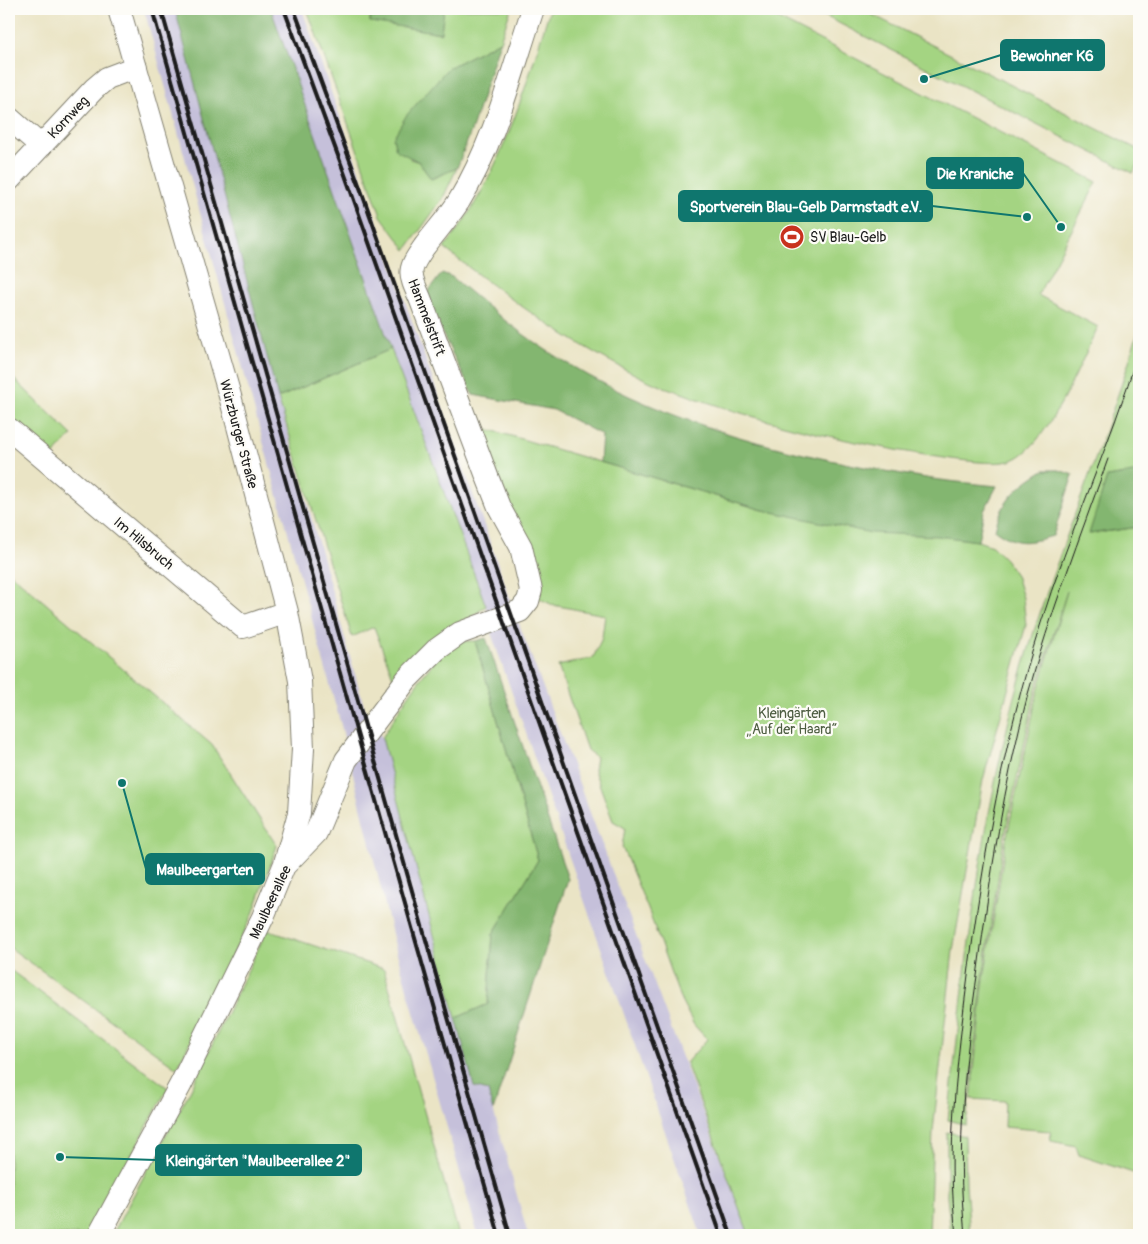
<svg xmlns="http://www.w3.org/2000/svg" width="1148" height="1244" font-family="Pangolin,sans-serif">
<rect width="100%" height="100%" fill="#fdfcf7"/>
<filter id="ink" filterUnits="userSpaceOnUse"><feTurbulence type="fractalNoise" baseFrequency=".02" numOctaves="2"/><feDisplacementMap in="SourceGraphic" scale="10" xChannelSelector="R" yChannelSelector="G"/><feConvolveMatrix kernelMatrix="1 2 1 2 8 2 1 2 1" color-interpolation-filters="sRGB"/></filter>
<filter id="wash" filterUnits="userSpaceOnUse"><feTurbulence type="fractalNoise" baseFrequency=".0096" numOctaves="4" result="noise"/><feDisplacementMap in="SourceGraphic" scale="20" xChannelSelector="R" yChannelSelector="G"/><feGaussianBlur stdDeviation="1.12" result="paint"/><feColorMatrix in="noise" values="0 0 0 0 0 0 0 0 0 0 0 0 0 0 0 0 0 1.4 0 .05"/><feComposite in="paint" operator="in"/></filter>
<g filter="url(#wash)">
<rect width="100%" height="100%" fill="#eae4c5"/>
<path fill="#c5c0da" d="M 144,9 L 175,9 L 278,398 L 365,710 L 382,738 L 474,1087 L 488,1091 L 528,1235 L 478,1235 L 396,950 L 341,725 Z
M 271,9 L 302,9 L 515,613 L 749,1235 L 701,1235 L 491,633 L 486,606 L 391,349 Z"/>
<path fill="#a4d482" stroke="#60784f" d="M 307,9 L 371,9 L 370,21 L 440,33 L 444,9 L 511,9 L 500,41 L 448,68 L 410,159 L 419,162 L 431,179 L 457,168 L 443,198 L 406,250 L 381,216 Z
M 550,9 L 759,9 L 1097,182 L 1038,295 L 1098,327 C 1081,361 1046,452 1009,461 C 987,467 920,454 896,450 C 827,437 761,421 695,398 C 681,392 665,388 651,382 C 576,347 508,299 444,248 C 500,179 524,92 550,9 Z
M 811,9 L 861,9 L 1139,150 L 1139,161 L 1133,173 Z
M 1139,329 L 1139,472 L 1107,477 L 1090,534 L 1139,527 L 1139,1175 L 1079,1155 L 1076,1146 L 1051,1141 L 1050,1131 L 1004,1127 L 1005,1101 L 971,1099 L 983,985 L 1006,840 L 1038,690 L 1067,591 L 1036,689 L 1004,839 L 982,984 L 966,1125 L 948,1120 C 965,969 980,818 1022,671 C 1055,555 1105,445 1139,329 Z
M 391,349 L 486,606 L 444,637 L 396,685 L 374,627 L 352,637 L 278,398 Z
M 9,374 L 72,435 L 52,457 L 9,420 Z
M 484,428 L 763,510 L 978,541 L 992,546 L 1005,559 L 1016,575 L 1023,598 L 1026,625 L 983,780 L 953,950 L 933,1131 L 929,1235 L 749,1235 L 686,1063 L 707,1039 L 694,1025 L 680,998 L 648,909 L 622,847 L 625,828 L 613,821 L 594,770 L 596,757 L 587,750 L 558,666 L 593,658 L 602,638 L 605,615 L 553,605 L 538,598 L 517,521 L 488,454 Z
M 9,572 L 212,745 L 277,846 L 253,914 L 177,1068 L 9,947 Z
M 475,641 L 538,860 L 493,934 L 488,1004 L 456,1018 L 382,738 C 397,713 432,653 460,642 C 464,641 470,641 475,641 Z
M 267,930 L 384,969 L 459,1235 L 112,1235 L 191,1089 Z
M 9,969 L 168,1088 L 88,1235 L 9,1235 Z
M 947,1132 L 965,1136 L 966,1184 L 970,1235 L 951,1235 L 947,1197 Z"/>
<path fill="#83b670" stroke="#506946" d="M 175,9 L 271,9 L 391,349 L 278,398 Z
M 371,9 L 444,9 L 441,33 L 370,22 Z
M 500,41 L 473,126 L 457,168 L 431,179 L 419,162 L 396,150 L 393,138 L 406,116 L 448,68 Z
M 442,273 L 452,277 C 490,309 527,340 570,365 C 674,427 796,456 914,476 C 941,481 969,483 997,486 L 984,511 L 978,541 L 938,536 L 871,533 L 763,510 L 600,462 L 602,435 L 554,410 L 473,395 L 424,297 Z
M 1044,470 L 1059,470 L 1073,475 L 1053,536 C 1028,543 1017,546 995,530 C 1001,501 1020,484 1044,470 Z
M 1139,472 L 1139,527 L 1089,534 L 1107,477 Z
M 486,638 L 568,879 L 493,1111 L 488,1091 L 474,1087 L 456,1018 L 488,1004 L 493,934 L 538,860 L 475,641 Z"/>
</g>
<g filter="url(#ink)">
<g fill="none" stroke-linecap="round" stroke-linejoin="round">
<defs>
<path id="minor" d="M 119,9 L 230,396 L 287,612 L 300,681 L 303,749 L 299,813 L 285,863
M 9,118 L 41,146
M 9,180 L 94,89 L 107,78 L 136,67
M 9,429 L 243,627 L 287,612
M 99,1235 L 181,1084 L 263,917 L 284,866 L 316,833 L 346,760 L 407,679 L 436,650 L 460,633 L 520,611 L 528,601 L 531,590 L 521,547 L 499,507 L 488,479 L 420,298 C 408,272 408,270 424,247 C 436,231 449,217 459,201 C 495,142 511,74 533,9"/>
</defs>
<use href="#minor" stroke="#838070" stroke-width="24"/>
<use href="#minor" stroke="#fff" stroke-width="22"/>
<path stroke="#1c1c1c" stroke-width="1" d="M 956,1235 C 946,1148 957,1062 968,975 C 983,857 1004,739 1040,626 C 1069,533 1111,443 1139,350
M 965,1235 C 956,1146 965,1058 978,969 C 990,877 1004,784 1028,694 C 1050,614 1080,537 1108,459"/>
<path stroke="#1c1c1c" stroke-width="4" d="M 152,9 L 499,1235
M 161,9 L 510,1235
M 284,9 L 344,172 L 721,1235
M 294,9 L 362,193 L 731,1235"/>
</g>
</g>
<defs>
<symbol id="stadium-disc" viewBox="-11 -11 22 22"><circle r="9.5" fill="#c8321e" stroke="#fdfcf7"/><path d="M0-5a6.5 5 0 1 0 0 10a6.5 5 0 1 0 0-10ZM-3.5-1.8h7v3.6h-7Z" fill="#fff"/></symbol>
</defs>
<g fill-rule="evenodd">
<use href="#stadium-disc" x="778" y="223" width="28" height="28"/>
</g>
<g text-anchor="middle" stroke-width="4.5" stroke-linejoin="round" paint-order="stroke">
<g font-size="14" fill="#1c1c1c" stroke="#fdfcf7">
<text transform="translate(68 117) rotate(-47)" y="5">Kornweg</text>
<text transform="translate(427 317) rotate(69)" y="5">Hammelstrift</text>
<text transform="translate(239 434) rotate(75)" y="5">Würzburger Straße</text>
<text transform="translate(144 543) rotate(40)" y="5">Im Hilsbruch</text>
<text transform="translate(270 902) rotate(-65)" y="5">Maulbeerallee</text>
</g>
<g font-size="14" fill="#1c1c1c" stroke="#fdfcf7" text-anchor="start">
<text x="810" y="242">SV Blau-Gelb</text>
</g>
<g font-size="14" fill="#4c5c40" stroke="#fdfcf7">
<text x="792" y="718">Kleingärten<tspan x="792" dy="16">„Auf der Haard“</tspan></text>
</g>
</g>
<path fill="none" stroke="#0f766e" stroke-width="2" d="M924 79L1001 55M1061 227L1023 173M1027 217L932 206M122 783L146 869M60 1157L156 1160"/>
<g fill="#0f766e" stroke="#fdfcf7" stroke-width="2">
<circle cx="924" cy="79" r="5"/>
<circle cx="1061" cy="227" r="5"/>
<circle cx="1027" cy="217" r="5"/>
<circle cx="122" cy="783" r="5"/>
<circle cx="60" cy="1157" r="5"/>
</g>
<g fill="#0f766e" stroke="#0f766e" stroke-width="2">
<rect x="1001" y="40" width="103" height="30" rx="5"/>
<rect x="927" y="158" width="96" height="30" rx="5"/>
<rect x="679" y="191" width="253" height="30" rx="5"/>
<rect x="146" y="854" width="118" height="30" rx="5"/>
<rect x="156" y="1145" width="205" height="30" rx="5"/>
</g>
<g font-size="15" text-anchor="middle" font-weight="bold" fill="#fff">
<text x="1052" y="61">Bewohner K6</text>
<text x="975" y="179">Die Kraniche</text>
<text x="806" y="212">Sportverein Blau-Gelb Darmstadt e.V.</text>
<text x="205" y="875">Maulbeergarten</text>
<text x="258" y="1166">Kleingärten "Maulbeerallee 2"</text>
</g>
<rect width="1148" height="1244" fill="none" stroke="#fdfcf7" stroke-width="30"/>
</svg>
